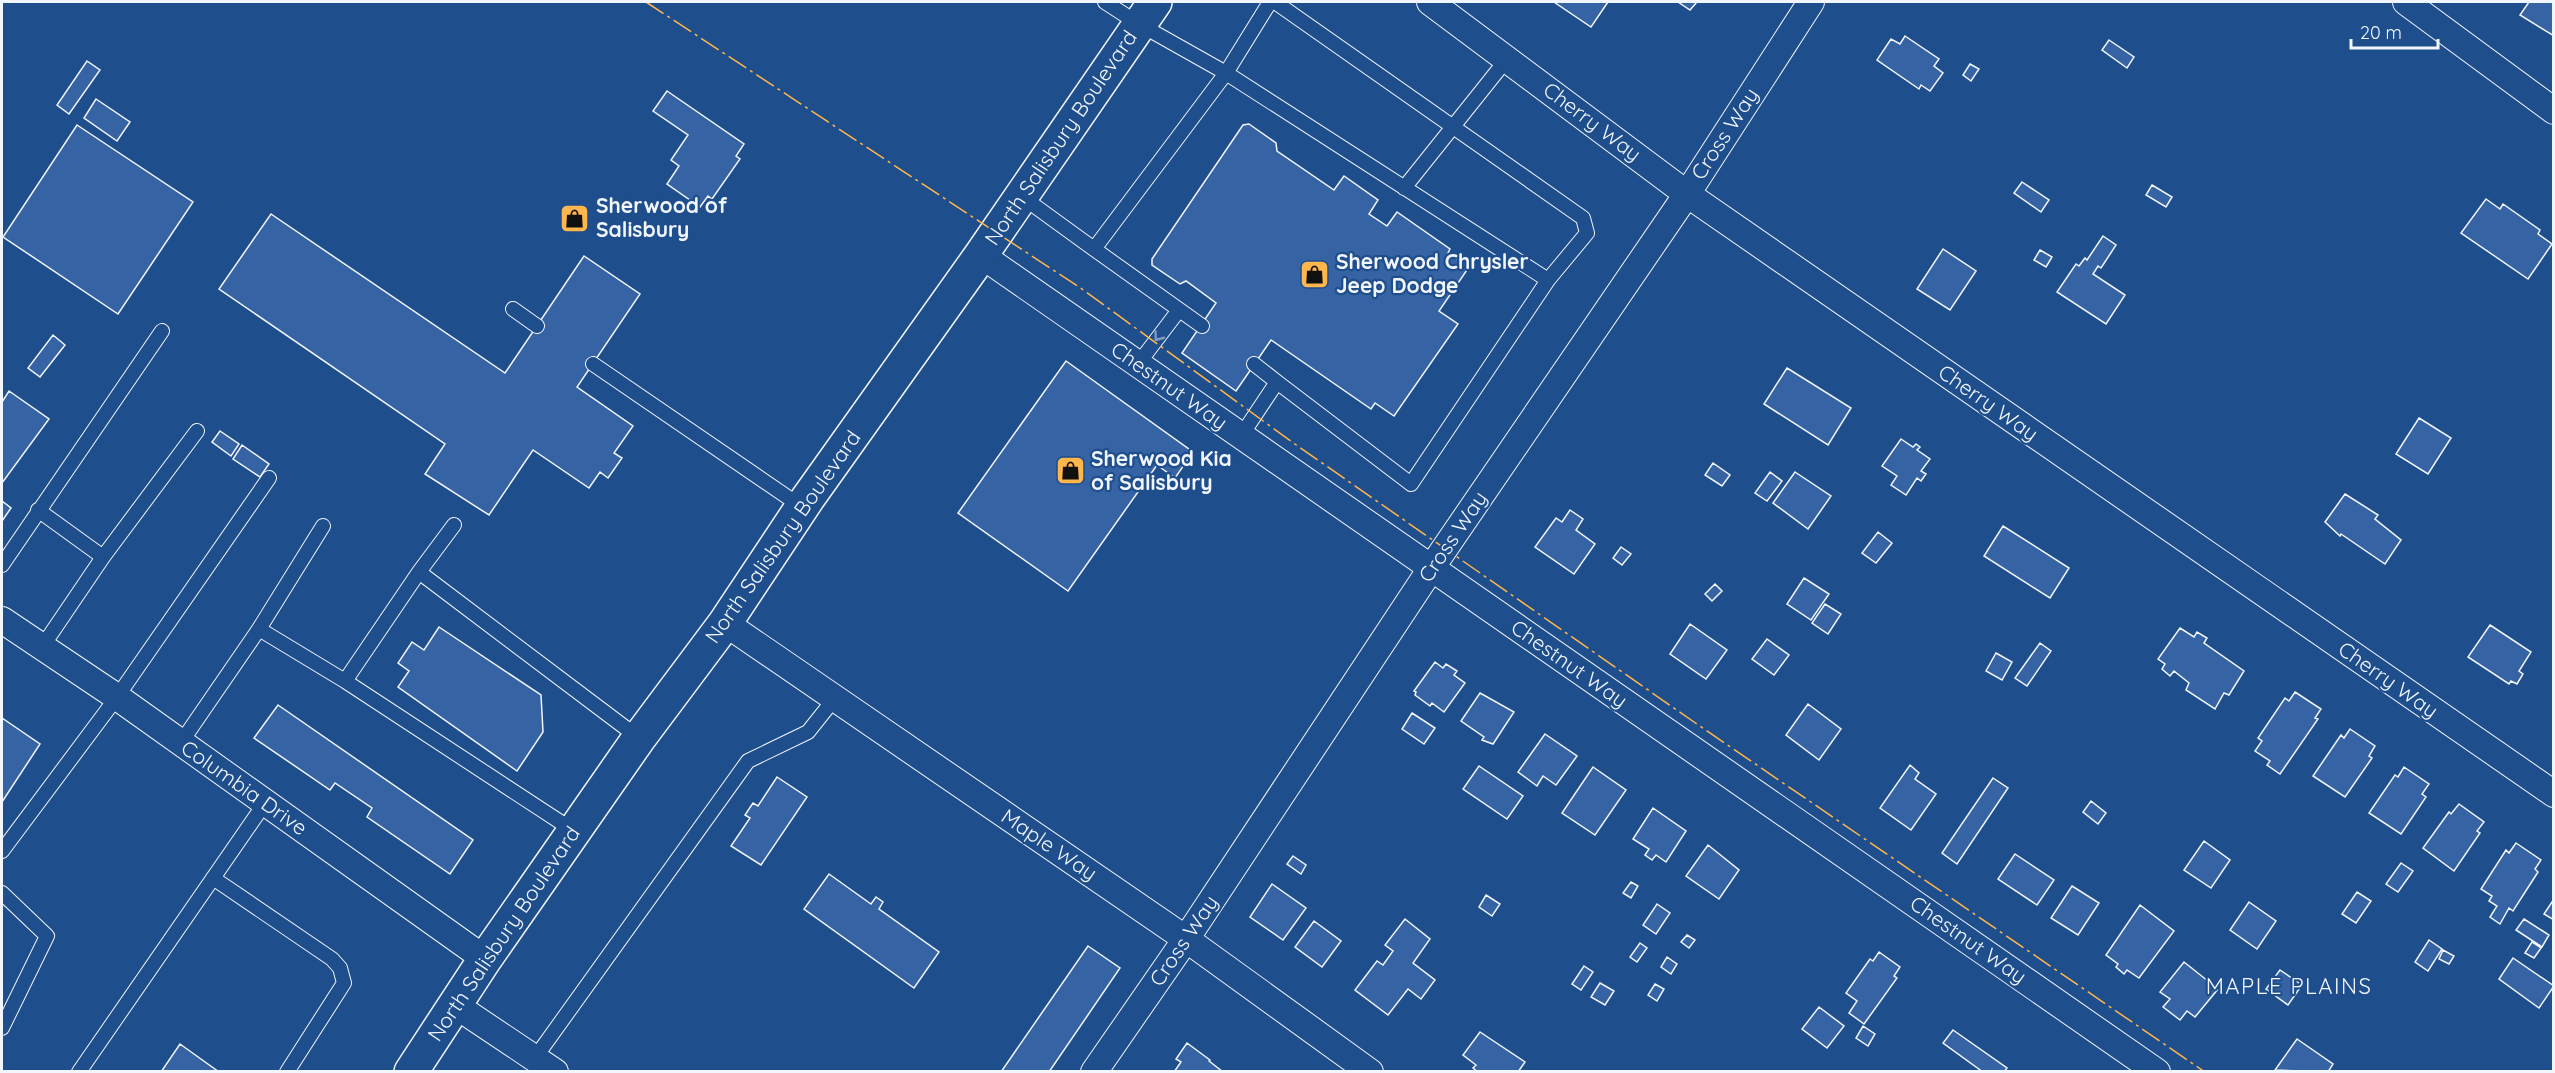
<svg xmlns="http://www.w3.org/2000/svg" width="2555" height="1073" font-family="Quicksand,sans-serif">
<rect width="100%" height="100%" fill="#1f4e8c"/>
<path fill="#3563a3" stroke="#f2f6ff" stroke-width="1.5" d="M 1554,2 L 1608,2 L 1591,27 Z
M 1678,2 L 1697,2 L 1690,10 Z
M 2529,2 L 2554,2 L 2554,36 L 2520,15 Z
M 1905,36 L 1939,59 L 1934,66 L 1943,73 L 1930,91 L 1921,85 L 1919,89 L 1877,60 L 1891,39 L 1900,44 Z
M 2109,40 L 2134,57 L 2127,68 L 2102,50 Z
M 87,61 L 100,70 L 69,114 L 57,105 Z
M 1970,64 L 1979,69 L 1971,81 L 1963,75 Z
M 667,91 L 744,144 L 736,156 L 740,159 L 712,199 L 708,196 L 700,207 L 667,184 L 679,166 L 671,160 L 688,135 L 653,111 Z
M 96,99 L 130,122 L 117,141 L 84,118 Z
M 1249,124 L 1276,143 L 1277,151 L 1334,190 L 1344,176 L 1378,200 L 1369,214 L 1387,226 L 1397,212 L 1450,249 L 1448,253 L 1469,267 L 1439,311 L 1458,324 L 1394,416 L 1375,403 L 1371,409 L 1271,340 L 1236,391 L 1182,353 L 1216,303 L 1186,281 L 1180,284 L 1152,265 L 1152,259 L 1243,125 Z
M 77,125 L 193,202 L 118,314 L 3,237 Z
M 2022,182 L 2049,200 L 2041,212 L 2014,193 Z
M 2152,185 L 2172,197 L 2166,207 L 2146,195 Z
M 2486,199 L 2500,209 L 2503,204 L 2540,230 L 2538,234 L 2552,244 L 2528,279 L 2461,233 Z
M 271,214 L 505,373 L 584,256 L 640,294 L 577,387 L 633,426 L 614,453 L 622,458 L 608,478 L 600,472 L 589,488 L 533,450 L 489,515 L 425,474 L 445,444 L 219,289 Z
M 2103,236 L 2116,245 L 2101,268 L 2098,266 L 2093,274 L 2125,295 L 2106,324 L 2057,292 L 2076,264 L 2079,266 L 2085,258 L 2087,260 Z
M 1943,249 L 1976,271 L 1950,310 L 1917,289 Z
M 2040,250 L 2052,257 L 2046,267 L 2034,260 Z
M 53,335 L 65,345 L 40,377 L 28,368 Z
M 1066,361 L 1193,452 L 1175,478 L 1157,465 L 1068,591 L 958,513 Z
M 1787,368 L 1851,408 L 1828,445 L 1764,404 Z
M 9,391 L 49,419 L 2,483 L 2,402 Z
M 2419,418 L 2451,438 L 2428,474 L 2396,454 Z
M 220,431 L 239,444 L 231,456 L 212,442 Z
M 1901,439 L 1913,447 L 1916,444 L 1920,447 L 1917,450 L 1930,459 L 1921,471 L 1926,474 L 1921,481 L 1917,478 L 1906,495 L 1891,485 L 1897,476 L 1882,466 Z
M 242,445 L 269,464 L 260,477 L 233,459 Z
M 1713,463 L 1730,475 L 1722,486 L 1705,475 Z
M 1770,472 L 1782,481 L 1767,501 L 1755,493 Z
M 1795,472 L 1831,496 L 1808,529 L 1773,503 Z
M 2345,494 L 2378,515 L 2375,519 L 2401,540 L 2385,564 L 2341,534 L 2340,536 L 2325,522 Z
M 2,501 L 11,508 L 2,521 Z
M 1570,510 L 1583,519 L 1576,530 L 1595,544 L 1574,574 L 1535,547 L 1556,518 L 1562,522 Z
M 2003,526 L 2069,568 L 2050,598 L 1984,556 Z
M 1878,532 L 1892,543 L 1876,563 L 1862,553 Z
M 1621,547 L 1631,554 L 1622,565 L 1613,558 Z
M 1804,578 L 1829,594 L 1811,620 L 1787,604 Z
M 1715,584 L 1722,591 L 1712,601 L 1705,594 Z
M 1825,604 L 1841,614 L 1828,634 L 1812,623 Z
M 1690,624 L 1727,650 L 1706,679 L 1670,654 Z
M 2490,625 L 2531,652 L 2519,671 L 2523,674 L 2517,684 L 2511,681 L 2509,684 L 2468,657 Z
M 439,627 L 541,695 L 543,732 L 517,771 L 398,687 L 409,671 L 398,663 L 412,642 L 424,650 Z
M 2180,628 L 2194,637 L 2197,632 L 2207,638 L 2204,643 L 2244,671 L 2229,695 L 2224,693 L 2215,709 L 2186,690 L 2189,683 L 2174,671 L 2170,676 L 2162,669 L 2165,664 L 2158,659 Z
M 1767,639 L 1789,655 L 1774,675 L 1752,659 Z
M 2040,643 L 2051,651 L 2027,686 L 2015,678 Z
M 1996,653 L 2012,662 L 2002,680 L 1986,671 Z
M 1435,662 L 1443,668 L 1446,664 L 1457,671 L 1454,675 L 1465,683 L 1444,712 L 1432,703 L 1430,706 L 1415,695 L 1416,692 L 1414,691 Z
M 2295,692 L 2321,709 L 2315,718 L 2318,719 L 2280,774 L 2267,765 L 2270,761 L 2255,751 L 2262,741 L 2258,738 L 2285,698 L 2289,701 Z
M 1480,693 L 1514,712 L 1493,744 L 1482,740 L 1484,737 L 1461,721 Z
M 1808,704 L 1841,729 L 1819,760 L 1786,735 Z
M 278,705 L 473,840 L 450,874 L 367,817 L 372,808 L 335,783 L 330,790 L 254,738 Z
M 1412,713 L 1435,728 L 1424,744 L 1402,729 Z
M 2,718 L 40,744 L 2,802 Z
M 2350,729 L 2375,746 L 2369,756 L 2372,758 L 2345,797 L 2313,776 L 2341,735 L 2344,738 Z
M 1545,734 L 1577,756 L 1556,785 L 1543,776 L 1537,786 L 1518,772 Z
M 1910,765 L 1919,773 L 1915,779 L 1936,794 L 1911,830 L 1880,808 Z
M 1479,766 L 1523,796 L 1507,819 L 1463,789 Z
M 1593,767 L 1626,790 L 1595,835 L 1562,813 Z
M 2404,767 L 2429,784 L 2422,794 L 2426,797 L 2401,834 L 2369,813 L 2395,775 L 2398,777 Z
M 777,777 L 807,797 L 761,865 L 731,846 L 750,818 L 745,815 L 753,803 L 758,806 Z
M 1993,778 L 2008,788 L 1957,864 L 1942,853 Z
M 2091,801 L 2106,813 L 2098,824 L 2083,812 Z
M 2459,804 L 2484,822 L 2477,831 L 2480,833 L 2454,871 L 2423,848 L 2449,812 L 2451,814 Z
M 1653,808 L 1686,831 L 1666,862 L 1656,855 L 1652,860 L 1645,855 L 1649,849 L 1633,839 Z
M 2204,841 L 2230,860 L 2211,888 L 2184,870 Z
M 2516,843 L 2541,860 L 2535,869 L 2538,872 L 2513,911 L 2509,908 L 2500,924 L 2490,917 L 2497,906 L 2489,901 L 2492,896 L 2481,889 L 2506,850 L 2509,853 Z
M 1708,845 L 1739,870 L 1719,899 L 1686,876 Z
M 2015,854 L 2054,880 L 2037,905 L 1998,879 Z
M 1293,856 L 1306,865 L 1301,874 L 1287,864 Z
M 2401,863 L 2413,871 L 2398,892 L 2386,884 Z
M 829,874 L 871,904 L 876,897 L 883,902 L 879,909 L 939,952 L 914,988 L 804,909 Z
M 1631,882 L 1638,886 L 1631,898 L 1623,893 Z
M 1272,884 L 1306,908 L 1283,940 L 1250,917 Z
M 2072,886 L 2099,903 L 2078,935 L 2051,918 Z
M 2357,892 L 2371,901 L 2356,923 L 2342,914 Z
M 1486,895 L 1500,904 L 1492,916 L 1479,907 Z
M 2554,899 L 2554,920 L 2544,914 Z
M 2249,902 L 2276,921 L 2257,949 L 2230,930 Z
M 1657,904 L 1670,913 L 1656,934 L 1643,925 Z
M 2140,905 L 2174,931 L 2139,978 L 2127,970 L 2124,974 L 2116,967 L 2118,964 L 2106,955 Z
M 1405,919 L 1430,939 L 1413,963 L 1435,980 L 1421,999 L 1408,989 L 1388,1015 L 1355,990 L 1377,961 L 1383,965 L 1393,951 L 1385,945 Z
M 2524,919 L 2549,935 L 2542,947 L 2516,930 Z
M 1314,921 L 1341,941 L 1322,967 L 1295,947 Z
M 1687,935 L 1695,940 L 1689,948 L 1681,942 Z
M 2429,940 L 2442,949 L 2428,971 L 2415,962 Z
M 2532,942 L 2541,948 L 2534,958 L 2525,953 Z
M 1640,943 L 1647,948 L 1637,962 L 1630,957 Z
M 1088,946 L 1120,968 L 1049,1072 L 1001,1072 Z
M 2443,950 L 2454,956 L 2449,964 L 2439,959 Z
M 1879,952 L 1900,967 L 1894,976 L 1897,978 L 1864,1024 L 1849,1013 L 1857,1001 L 1846,993 L 1870,959 L 1873,961 Z
M 1667,957 L 1677,964 L 1671,974 L 1661,967 Z
M 2513,958 L 2554,986 L 2539,1008 L 2499,979 Z
M 2184,962 L 2218,989 L 2195,1017 L 2187,1011 L 2180,1020 L 2163,1007 L 2170,999 L 2160,992 Z
M 1584,966 L 1593,972 L 1581,990 L 1572,984 Z
M 2280,970 L 2302,985 L 2288,1005 L 2266,989 Z
M 1600,983 L 1614,991 L 1605,1005 L 1591,997 Z
M 1655,984 L 1664,989 L 1657,1001 L 1648,995 Z
M 1819,1007 L 1844,1026 L 1827,1048 L 1802,1029 Z
M 1863,1026 L 1875,1034 L 1868,1046 L 1856,1038 Z
M 1953,1030 L 2007,1068 L 2004,1072 L 1983,1072 L 1943,1043 Z
M 1480,1032 L 1525,1062 L 1518,1072 L 1478,1072 L 1473,1068 L 1476,1065 L 1463,1055 Z
M 2297,1039 L 2333,1064 L 2328,1072 L 2275,1070 Z
M 1187,1043 L 1210,1060 L 1209,1061 L 1223,1072 L 1174,1072 L 1181,1062 L 1176,1059 Z
M 180,1044 L 219,1072 L 161,1072 Z"/>
<g fill="none" stroke-linecap="round" stroke-linejoin="round">
<defs>
<path id="lane" d="M 1105,2 L 1139,24 L 1226,73 L 1270,2
M 1275,2 L 1583,218 L 1587,233 L 1548,280
M 1404,188 L 1507,59
M 1021,196 L 1094,249
M 513,309 L 537,326
M 1202,326 L 1094,249 L 1226,73 L 1548,280 L 1411,484 L 1277,382 L 1241,436
M 593,364 L 802,507
M 1138,364 L 1179,310
M 1254,364 L 1277,382
M 38,510 L 103,557
M 2,565 L 162,331
M 419,572 L 454,525
M 259,629 L 323,526
M 42,647 L 103,557 L 197,431
M 345,681 L 419,572 L 639,738
M 180,744 L 259,629 L 345,681 L 574,831
M 2,851 L 117,697 L 269,478
M 213,878 L 332,959 L 340,968 L 344,983 L 287,1072
M 2,893 L 47,936 L 2,1028
M 535,1058 L 748,761 L 808,732 L 835,698
M 79,1072 L 265,803"/>
<path id="street" d="M 1430,2 L 1687,194 L 2554,794
M 2406,2 L 2554,111
M 981,255 L 2157,1072
M 2,620 L 117,697 L 485,959
M 725,623 L 1186,939 L 1370,1072
M 455,1005 L 555,1072
M 1094,1072 L 1186,939 L 1434,564 L 1687,194 L 1811,2"/>
<path id="primary" d="M 411,1072 L 485,959 L 639,738 L 725,623 L 808,498 L 981,255 L 1155,2"/>
</defs>
<use href="#lane" stroke="#f2f6ff" stroke-width="16"/>
<use href="#street" stroke="#f2f6ff" stroke-width="28"/>
<use href="#primary" stroke="#f2f6ff" stroke-width="36"/>
<use href="#lane" stroke="#1f4e8c" stroke-width="14"/>
<use href="#street" stroke="#1f4e8c" stroke-width="26"/>
<use href="#primary" stroke="#1f4e8c" stroke-width="33"/>
<path stroke="#ffb74d" stroke-width="1.5" stroke-dasharray="21 4.5 3 4.5" stroke-linecap="butt" d="M 646,2 L 1082,289 L 1292,442 L 1694,722 L 2205,1072"/>
</g>
<defs><path id="oneway-chevron" d="M-2-3.5L2.5 0L-2 3.5" fill="none" stroke-width="1.6" stroke-linecap="round" stroke-linejoin="round" transform="scale(1.5)"/></defs>
<use stroke="#7e9ac0" href="#oneway-chevron" transform="translate(1158 337) rotate(127)"/>
<defs>
<symbol id="shop-square" viewBox="-11 -11 22 22"><rect x="-9" y="-9" width="18" height="18" rx="4" fill="#ffb74d" stroke="#1f4e8c"/><path d="M-5-2.5h2.3a2.7 3.5 0 0 1 5.4 0H5L5.5 6h-11ZM-1.5-2.5h3a1.5 2.3 0 0 0-3 0Z" fill="#111"/></symbol>
</defs>
<g fill-rule="evenodd">
<use href="#shop-square" x="558" y="202" width="33" height="33"/>
<use href="#shop-square" x="1298" y="258" width="33" height="33"/>
<use href="#shop-square" x="1054" y="454" width="33" height="33"/>
</g>
<g text-anchor="middle" stroke-width="4.5" stroke-linejoin="round" paint-order="stroke">
<g font-size="21" fill="#f2f6ff" stroke="#1f4e8c">
<text transform="translate(1592 122) rotate(37)" y="7">Cherry Way</text>
<text transform="translate(1725 134) rotate(-57)" y="7">Cross Way</text>
<text transform="translate(1061 138) rotate(-56)" y="7">North Salisbury Boulevard</text>
<text transform="translate(1169 386) rotate(35)" y="7">Chestnut Way</text>
<text transform="translate(1988 403) rotate(35)" y="7">Cherry Way</text>
<text transform="translate(783 537) rotate(-55)" y="7">North Salisbury Boulevard</text>
<text transform="translate(1453 537) rotate(-56)" y="7">Cross Way</text>
<text transform="translate(1569 664) rotate(35)" y="7">Chestnut Way</text>
<text transform="translate(2388 680) rotate(35)" y="7">Cherry Way</text>
<text transform="translate(244 788) rotate(35)" y="7">Columbia Drive</text>
<text transform="translate(1049 845) rotate(34)" y="7">Maple Way</text>
<text transform="translate(504 934) rotate(-56)" y="7">North Salisbury Boulevard</text>
<text transform="translate(1968 940) rotate(35)" y="7">Chestnut Way</text>
<text transform="translate(1184 941) rotate(-56)" y="7">Cross Way</text>
</g>
<g font-size="21" font-weight="bold" fill="#f2f6ff" stroke="#1f4e8c" text-anchor="start">
<text x="596" y="213">Sherwood of<tspan x="596" dy="24">Salisbury</tspan></text>
<text x="1336" y="269">Sherwood Chrysler<tspan x="1336" dy="24">Jeep Dodge</tspan></text>
<text x="1091" y="466">Sherwood Kia<tspan x="1091" dy="24">of Salisbury</tspan></text>
</g>
<g font-size="22" letter-spacing="1.5" fill="#f2f6ff" stroke="#1f4e8c">
<text x="2289" y="994">MAPLE PLAINS</text>
</g>
</g>
<rect width="2555" height="1073" fill="none" stroke="#f2f6ff" stroke-width="6"/>
<path d="M2351 39v9h87v-9" fill="none" stroke="#f2f6ff" stroke-width="3"/>
<text x="2360" y="39" font-size="18" fill="#f2f6ff" stroke="#1f4e8c" stroke-width="4.5" paint-order="stroke">20 m</text>
</svg>
